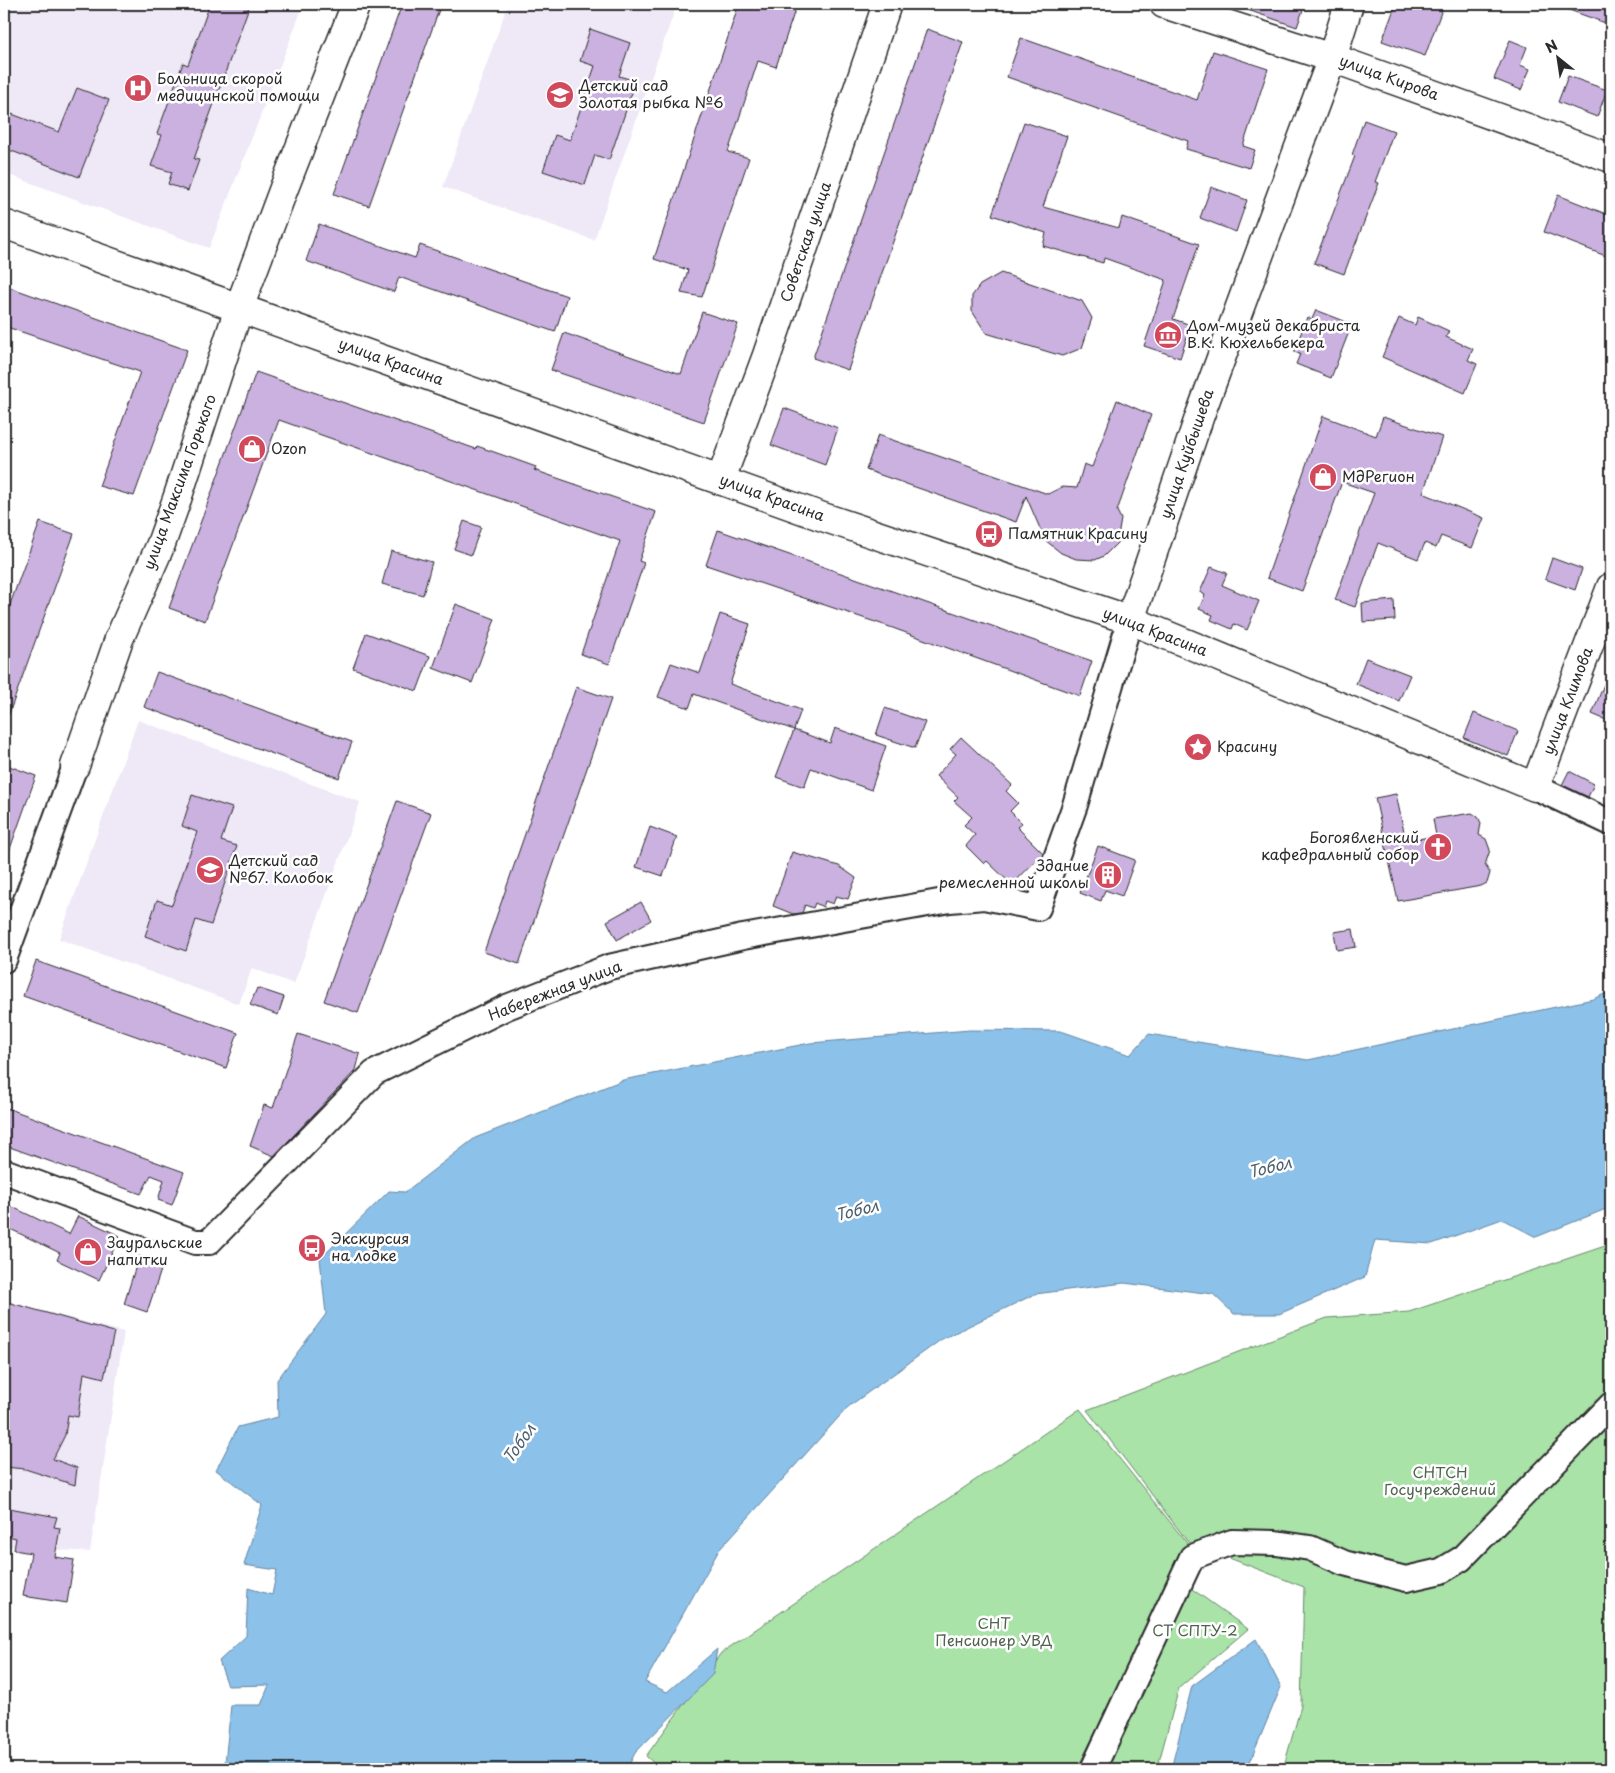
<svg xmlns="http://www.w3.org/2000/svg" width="1615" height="1773" font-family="'Playpen Sans',sans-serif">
<rect width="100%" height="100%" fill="#fff"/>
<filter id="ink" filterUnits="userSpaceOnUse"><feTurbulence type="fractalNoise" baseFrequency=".02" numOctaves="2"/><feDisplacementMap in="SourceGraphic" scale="10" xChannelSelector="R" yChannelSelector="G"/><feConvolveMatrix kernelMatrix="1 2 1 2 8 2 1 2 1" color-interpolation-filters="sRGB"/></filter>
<g filter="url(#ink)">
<path fill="#efe8f6" d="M 4,4 L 304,4 L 209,248 L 4,173 Z
M 508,4 L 677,4 L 594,240 L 443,187 Z
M 138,720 L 360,802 L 294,984 L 252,968 L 239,1004 L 59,939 Z
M 4,1301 L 124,1332 L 90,1552 L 4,1546 Z"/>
<path fill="#a9e3a8" stroke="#6a876a" d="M 1611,1244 L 1611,1769 L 1283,1769 L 1301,1706 L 1304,1587 L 1188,1542 L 1087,1410 L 1327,1318 L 1409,1312 Z
M 1080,1409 L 1190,1547 L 1081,1761 L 1071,1769 L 660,1769 L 646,1756 L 721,1653 Z
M 1185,1584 L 1248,1629 L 1179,1688 L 1157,1769 L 1081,1769 Z"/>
<path fill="#8cc1ea" stroke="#65859e" d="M 1611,991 L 1611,1207 L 1536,1237 L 1502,1219 L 1432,1244 L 1375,1240 L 1365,1277 L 1279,1314 L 1234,1314 L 1213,1294 L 1124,1283 L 1035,1294 L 942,1339 L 848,1407 L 719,1550 L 645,1682 L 667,1692 L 717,1649 L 713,1674 L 635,1753 L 627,1769 L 235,1769 L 225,1763 L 231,1705 L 261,1705 L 269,1685 L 228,1686 L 219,1661 L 246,1636 L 248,1588 L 272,1595 L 277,1570 L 244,1565 L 262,1505 L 216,1470 L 238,1427 L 278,1417 L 277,1380 L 326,1314 L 320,1259 L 389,1191 L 405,1192 L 475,1138 L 623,1080 L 810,1043 L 970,1030 L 1061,1031 L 1130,1055 L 1149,1034 L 1308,1060 L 1593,999 Z
M 1256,1639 L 1281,1687 L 1247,1769 L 1171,1769 L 1192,1686 Z"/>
<path fill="#cab1e0" stroke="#2b2b2b" d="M 210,4 L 250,4 L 194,159 L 199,160 L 188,191 L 168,184 L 172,172 L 151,166 L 162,135 L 157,134 L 183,63 L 188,65 Z
M 402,4 L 441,4 L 369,206 L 334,194 Z
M 739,4 L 797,4 L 776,67 L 758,61 L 728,152 L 749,158 L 702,297 L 681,293 L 688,270 L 654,259 Z
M 1236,4 L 1305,4 L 1297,27 L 1236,6 Z
M 1396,4 L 1444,4 L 1425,56 L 1382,41 Z
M 1558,4 L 1611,4 L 1611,25 L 1558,6 Z
M 590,29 L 630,43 L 619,76 L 636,81 L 609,160 L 595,155 L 585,185 L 543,171 L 555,135 L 570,140 L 595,66 L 580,61 Z
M 927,29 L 963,42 L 848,370 L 813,358 Z
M 1021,38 L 1197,100 L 1213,51 L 1268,69 L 1243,146 L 1255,150 L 1249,168 L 1186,149 L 1188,141 L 1007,77 Z
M 1510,40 L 1527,47 L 1520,65 L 1530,69 L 1521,90 L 1494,79 Z
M 1568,76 L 1607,90 L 1597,117 L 1558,102 Z
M 77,88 L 109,100 L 79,177 L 4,148 L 4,111 L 59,132 Z
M 1364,120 L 1394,131 L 1375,182 L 1379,183 L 1344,274 L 1314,263 L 1355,156 L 1352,155 Z
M 1024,122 L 1067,136 L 1043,207 L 1119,228 L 1122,217 L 1199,244 L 1173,319 L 1191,325 L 1180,358 L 1144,346 L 1166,280 L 1104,258 L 1103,263 L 1043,246 L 1046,233 L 992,215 Z
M 1211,187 L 1247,200 L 1236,232 L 1200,218 Z
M 1558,195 L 1611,216 L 1611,258 L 1544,232 Z
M 319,224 L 415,258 L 420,245 L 567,296 L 555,332 L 399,277 L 394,292 L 306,261 Z
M 1001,273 L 1082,301 L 1092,318 L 1082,348 L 1062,356 L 986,333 L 972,311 L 972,296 L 980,285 Z
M 6,286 L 187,350 L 134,496 L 99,486 L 140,372 L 4,326 L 4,294 Z
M 1316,310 L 1352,324 L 1331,378 L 1296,364 L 1300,354 L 1294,352 L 1307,317 L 1312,319 Z
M 702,312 L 738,324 L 704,422 L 551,370 L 564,333 L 681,374 Z
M 1418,317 L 1449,331 L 1446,337 L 1473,349 L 1468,360 L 1477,364 L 1465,393 L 1382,357 L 1399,318 L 1415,325 Z
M 256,372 L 476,449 L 477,446 L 511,458 L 536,467 L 534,470 L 656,512 L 639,561 L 644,563 L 609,664 L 581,654 L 620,541 L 279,420 L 205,621 L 169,608 Z
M 1117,400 L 1151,415 L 1117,511 L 1121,519 L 1117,543 L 1104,556 L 1095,560 L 1076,559 L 1061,553 L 1045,540 L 1026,496 L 1016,522 L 866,470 L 878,435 L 1048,494 L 1062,487 L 1077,488 L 1084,464 L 1092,467 Z
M 784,408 L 838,428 L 825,465 L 771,445 Z
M 1323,416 L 1376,436 L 1383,417 L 1442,437 L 1423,493 L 1484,518 L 1472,548 L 1441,536 L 1436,548 L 1425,543 L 1418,559 L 1378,543 L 1355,607 L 1335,600 L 1374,493 L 1342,482 L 1302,591 L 1267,578 Z
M 464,521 L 481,527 L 471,555 L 454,549 Z
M 40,522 L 74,534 L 6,722 L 4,722 L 4,621 Z
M 718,530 L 1092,661 L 1080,696 L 890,627 L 706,565 Z
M 391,551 L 432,562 L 423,595 L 382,584 Z
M 1552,558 L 1582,569 L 1575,590 L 1545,579 Z
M 1211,567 L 1227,573 L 1222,585 L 1259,601 L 1247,630 L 1234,624 L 1232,629 L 1211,620 L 1213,615 L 1199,609 L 1205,595 L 1200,592 Z
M 1394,600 L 1395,620 L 1363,622 L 1362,603 Z
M 456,604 L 495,619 L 472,683 L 433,668 Z
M 720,614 L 750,624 L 730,684 L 801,710 L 794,730 L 694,694 L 689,708 L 658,697 L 671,663 L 700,673 Z
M 366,633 L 430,656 L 417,691 L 353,668 Z
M 1366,658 L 1410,675 L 1399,701 L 1356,684 Z
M 1611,667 L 1611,722 L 1592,714 Z
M 157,672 L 352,742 L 339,778 L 144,707 Z
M 576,687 L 611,699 L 519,964 L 484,952 Z
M 885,708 L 925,722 L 915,748 L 876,735 Z
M 1474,713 L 1518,731 L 1508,756 L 1464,738 Z
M 835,728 L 886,746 L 871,790 L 811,768 L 804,787 L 776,777 L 794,730 L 830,743 Z
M 961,737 L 1012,785 L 1006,791 L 1018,803 L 1010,811 L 1022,823 L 1017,827 L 1043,853 L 1012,885 L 987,861 L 984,864 L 966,846 L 975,835 L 964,825 L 972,817 L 954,801 L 958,797 L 936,776 L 956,754 L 950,749 Z
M 4,764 L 36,776 L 6,860 L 4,860 Z
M 1569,771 L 1594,784 L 1588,797 L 1562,785 Z
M 1396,794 L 1406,841 L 1436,836 L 1433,819 L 1472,813 L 1478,817 L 1481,823 L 1479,835 L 1486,839 L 1490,850 L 1485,865 L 1490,873 L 1487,883 L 1481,886 L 1398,901 L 1375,798 Z
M 192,795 L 232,808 L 221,841 L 237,846 L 211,925 L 196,920 L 186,951 L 145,936 L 157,900 L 172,905 L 197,832 L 182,826 Z
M 397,801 L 431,813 L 358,1013 L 324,1001 Z
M 650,827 L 677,837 L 663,876 L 636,867 Z
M 1098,846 L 1135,860 L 1122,896 L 1105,890 L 1101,901 L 1080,893 Z
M 792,852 L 839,866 L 856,878 L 848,899 L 836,896 L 833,904 L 825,901 L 823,907 L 815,903 L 813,908 L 805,905 L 802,913 L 793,914 L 773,906 Z
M 641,902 L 651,920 L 617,940 L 607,921 Z
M 1353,929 L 1356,947 L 1337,950 L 1334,932 Z
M 36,961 L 238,1033 L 226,1068 L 23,996 Z
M 257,988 L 284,997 L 278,1015 L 250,1005 Z
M 298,1034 L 360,1054 L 356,1070 L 274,1156 L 250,1146 L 264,1105 L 273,1108 Z
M 4,1107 L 184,1172 L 172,1205 L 158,1200 L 164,1180 L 151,1175 L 141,1194 L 4,1145 Z
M 4,1203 L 69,1234 L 78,1216 L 120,1236 L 99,1280 L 57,1260 L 60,1253 L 4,1226 Z
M 139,1256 L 163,1264 L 147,1312 L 124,1304 Z
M 4,1301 L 114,1332 L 104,1378 L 84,1373 L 78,1417 L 68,1415 L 65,1435 L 53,1459 L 77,1468 L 75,1485 L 25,1469 L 4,1467 Z
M 4,1507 L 57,1517 L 54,1527 L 60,1528 L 55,1557 L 74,1560 L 67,1603 L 23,1596 L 31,1553 L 14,1550 L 16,1538 L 4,1535 Z"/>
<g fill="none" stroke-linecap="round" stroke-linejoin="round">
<defs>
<path id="minor" d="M 1535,787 L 1611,823
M 4,960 L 75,766
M 4,1171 L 195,1242 L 209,1242 L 374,1073 L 507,1007 L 609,967 L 743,937 L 950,900 L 984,897 L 1038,908 L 1075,805 L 1130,620
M 1093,1769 L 1192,1557 L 1232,1542 L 1276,1543 L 1310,1548 L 1344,1563 L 1406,1579 L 1441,1571 L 1461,1559 L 1611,1405"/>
<path id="tertiary" d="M 1164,4 L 1332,58 L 1611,158
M 721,479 L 766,358 L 887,4
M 1130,620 L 1535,787 L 1611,587
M 75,766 L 119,639 L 161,544 L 177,499 L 239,308 L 284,188 L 356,4"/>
<path id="primary" d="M 4,224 L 820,516 L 1130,620 L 1200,415 L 1332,58 L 1349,4"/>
</defs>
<use href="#minor" stroke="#2b2b2b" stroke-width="28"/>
<use href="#tertiary" stroke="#2b2b2b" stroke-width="31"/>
<use href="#primary" stroke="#2b2b2b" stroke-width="31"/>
<use href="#minor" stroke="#fff" stroke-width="24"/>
<use href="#tertiary" stroke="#fff" stroke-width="28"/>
<use href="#primary" stroke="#fff" stroke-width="28"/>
</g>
</g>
<defs>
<symbol id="hospital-disc" viewBox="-11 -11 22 22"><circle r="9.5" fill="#d1495b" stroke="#fff"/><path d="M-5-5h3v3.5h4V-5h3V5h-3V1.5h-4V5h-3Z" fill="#fff"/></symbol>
<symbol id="school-disc" viewBox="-11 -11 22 22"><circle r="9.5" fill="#d1495b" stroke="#fff"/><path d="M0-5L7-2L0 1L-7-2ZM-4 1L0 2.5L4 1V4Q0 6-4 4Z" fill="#fff"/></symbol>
<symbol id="museum-disc" viewBox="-11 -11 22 22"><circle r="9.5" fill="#d1495b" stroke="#fff"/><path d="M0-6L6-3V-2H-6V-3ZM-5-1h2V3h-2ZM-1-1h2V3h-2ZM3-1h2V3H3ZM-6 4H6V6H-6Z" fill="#fff"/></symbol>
<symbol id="shop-disc" viewBox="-11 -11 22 22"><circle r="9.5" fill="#d1495b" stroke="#fff"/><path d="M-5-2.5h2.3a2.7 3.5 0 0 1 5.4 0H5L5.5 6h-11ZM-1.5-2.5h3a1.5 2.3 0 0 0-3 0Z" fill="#fff"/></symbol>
<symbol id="bus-disc" viewBox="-11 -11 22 22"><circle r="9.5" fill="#d1495b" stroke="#fff"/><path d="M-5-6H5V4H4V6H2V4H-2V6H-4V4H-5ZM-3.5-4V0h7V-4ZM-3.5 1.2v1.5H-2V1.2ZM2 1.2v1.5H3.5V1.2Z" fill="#fff"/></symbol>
<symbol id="sight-disc" viewBox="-11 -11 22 22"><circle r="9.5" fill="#d1495b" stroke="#fff"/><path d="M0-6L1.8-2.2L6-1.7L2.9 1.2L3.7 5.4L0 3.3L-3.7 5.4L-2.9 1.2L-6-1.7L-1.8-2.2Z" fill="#fff"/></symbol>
<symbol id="church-disc" viewBox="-11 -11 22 22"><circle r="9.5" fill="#d1495b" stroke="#fff"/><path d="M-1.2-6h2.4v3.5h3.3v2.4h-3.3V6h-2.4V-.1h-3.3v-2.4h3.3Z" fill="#fff"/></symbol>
<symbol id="building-disc" viewBox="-11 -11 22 22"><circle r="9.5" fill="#d1495b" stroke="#fff"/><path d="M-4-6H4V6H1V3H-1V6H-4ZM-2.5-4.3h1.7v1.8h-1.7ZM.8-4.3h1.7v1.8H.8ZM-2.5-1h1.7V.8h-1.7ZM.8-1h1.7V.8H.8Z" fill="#fff"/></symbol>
</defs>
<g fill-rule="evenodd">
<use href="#hospital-disc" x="122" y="72" width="32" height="32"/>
<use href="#school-disc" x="544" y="79" width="32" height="32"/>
<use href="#museum-disc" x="1152" y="319" width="32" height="32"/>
<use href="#shop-disc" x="236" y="433" width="32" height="32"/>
<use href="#shop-disc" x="1307" y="461" width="32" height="32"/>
<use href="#bus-disc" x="973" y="518" width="32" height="32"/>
<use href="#sight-disc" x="1182" y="731" width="32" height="32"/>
<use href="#church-disc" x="1422" y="831" width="32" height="32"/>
<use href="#school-disc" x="194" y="854" width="32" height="32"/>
<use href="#building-disc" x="1092" y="859" width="32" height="32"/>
<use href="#bus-disc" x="296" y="1232" width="32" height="32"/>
<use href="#shop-disc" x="72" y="1236" width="32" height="32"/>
</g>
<g text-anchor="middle" stroke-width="5" stroke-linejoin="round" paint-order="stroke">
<g font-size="15" fill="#2b2b2b" stroke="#fff">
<text transform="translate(1389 78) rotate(20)" y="5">улица Кирова</text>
<text transform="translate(806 242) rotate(-71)" y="5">Советская улица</text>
<text transform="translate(391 362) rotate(20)" y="5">улица Красина</text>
<text transform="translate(1187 454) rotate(-71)" y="5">улица Куйбышева</text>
<text transform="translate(180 482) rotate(-70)" y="5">улица Максима Горького</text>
<text transform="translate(772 498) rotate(20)" y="5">улица Красина</text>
<text transform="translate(1155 632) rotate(21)" y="5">улица Красина</text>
<text transform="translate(1568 701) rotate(-69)" y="5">улица Климова</text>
<text transform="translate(555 991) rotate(-21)" y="5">Набережная улица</text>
</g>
<g font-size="15" fill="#2b2b2b" stroke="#fff" text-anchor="start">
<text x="157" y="84">Больница скорой<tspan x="157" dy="17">медицинской помощи</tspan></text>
<text x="579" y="91">Детский сад<tspan x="579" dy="17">Золотая рыбка №6</tspan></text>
<text x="1187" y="331">Дом-музей декабриста<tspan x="1187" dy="17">В.К. Кюхельбекера</tspan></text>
<text x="271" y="454">Ozon</text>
<text x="1342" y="482">МдРегион</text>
<text x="1008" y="539">Памятник Красину</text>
<text x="1217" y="752">Красину</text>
<text x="1419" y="843" text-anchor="end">Богоявленский<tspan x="1419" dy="17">кафедральный собор</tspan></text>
<text x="229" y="866">Детский сад<tspan x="229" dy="17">№67. Колобок</tspan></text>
<text x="1089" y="871" text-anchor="end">Здание<tspan x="1089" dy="17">ремесленной школы</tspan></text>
<text x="331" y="1244">Экскурсия<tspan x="331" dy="17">на лодке</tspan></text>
<text x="107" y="1248">Зауральские<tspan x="107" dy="17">напитки</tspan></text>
</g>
<g font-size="15" fill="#516250" stroke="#fff">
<text x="1440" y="1478">СНТСН<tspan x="1440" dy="17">Госучреждений</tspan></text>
<text x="994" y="1629">СНТ<tspan x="994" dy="17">Пенсионер УВД</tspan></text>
<text x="1195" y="1636">СТ СПТУ-2</text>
</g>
<g font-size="16" font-style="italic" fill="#4d606e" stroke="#fff">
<text transform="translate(1270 1167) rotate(-14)" y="6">Тобол</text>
<text transform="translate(857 1210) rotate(-14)" y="6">Тобол</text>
<text transform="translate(519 1443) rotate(-55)" y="6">Тобол</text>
</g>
</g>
<rect width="1615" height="1773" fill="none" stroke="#fff" stroke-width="20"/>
<rect x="10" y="10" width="1595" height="1753" fill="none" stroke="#2b2b2b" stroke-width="2" filter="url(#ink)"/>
<g transform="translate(1558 58) rotate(330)" stroke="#ffffff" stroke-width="4" paint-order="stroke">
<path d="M0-4L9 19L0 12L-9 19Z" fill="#2b2b2b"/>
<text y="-8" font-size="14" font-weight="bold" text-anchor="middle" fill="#2b2b2b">N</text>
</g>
</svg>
